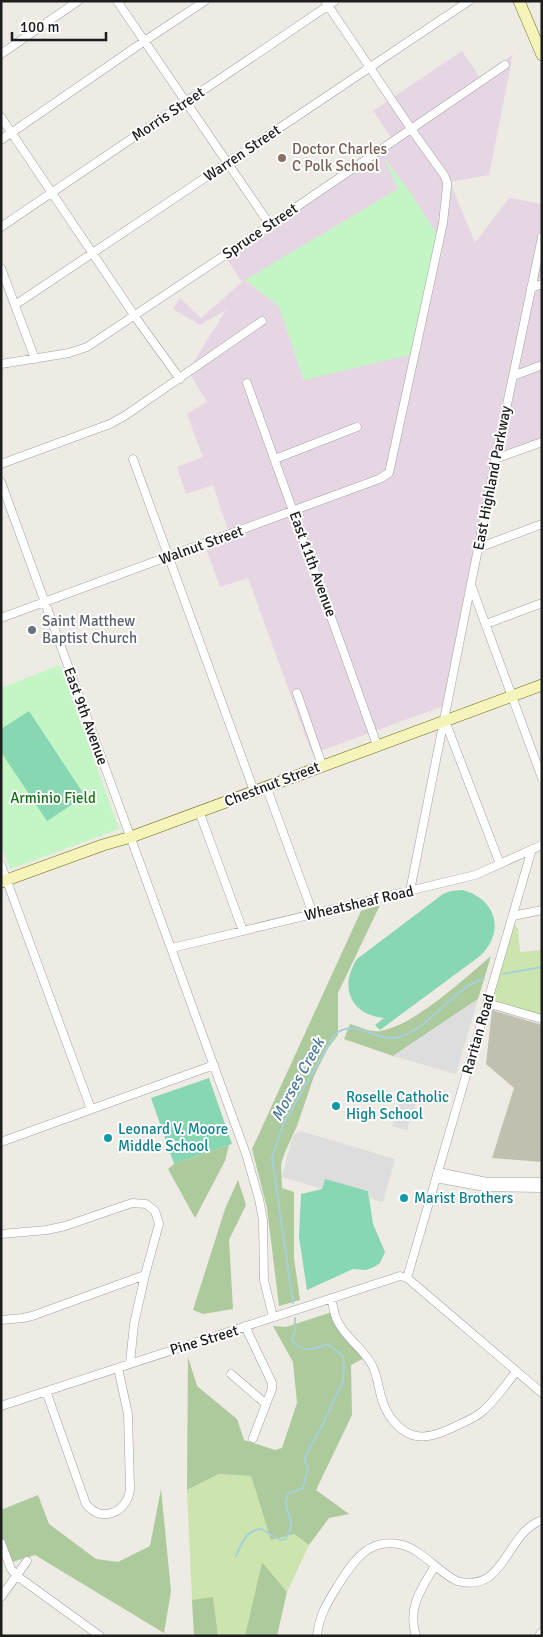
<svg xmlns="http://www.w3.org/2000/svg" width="543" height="1637" font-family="Signika,sans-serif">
<rect width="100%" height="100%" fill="#eeeae4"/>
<path fill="#e6d6e4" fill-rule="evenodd" d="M 462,51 L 481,79 L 513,54 L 489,175 L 450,182 L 475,243 L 509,198 L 542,204 L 542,440 L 497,456 L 446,705 L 312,754 L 248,578 L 220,587 L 204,543 L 229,533 L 213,485 L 186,494 L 177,467 L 203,457 L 187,414 L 207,402 L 188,371 L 226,310 L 200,325 L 173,309 L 180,298 L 201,318 L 242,282 L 224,255 L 377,148 L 392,139 L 373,111 ZM 386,160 L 410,193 L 438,236 L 304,380 L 279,306 L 247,282 L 398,189 Z"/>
<path fill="#c1c0b0" d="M 492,1010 L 542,1025 L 542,1162 L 492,1158 L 514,1088 L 486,1064 Z"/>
<path fill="#cce4ad" d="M 514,924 L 518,929 L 520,952 L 542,950 L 542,1014 L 491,1001 Z
M 219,1474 L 251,1476 L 265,1521 L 294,1534 L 309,1545 L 287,1592 L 262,1562 L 245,1636 L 218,1636 L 213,1598 L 192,1600 L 187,1490 Z"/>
<path fill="#acca9c" d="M 380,905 L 338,993 L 338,1035 L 328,1048 L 314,1076 L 297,1126 L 285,1152 L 281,1164 L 282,1188 L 294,1192 L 294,1258 L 300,1300 L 279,1306 L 267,1208 L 252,1149 L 361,911 Z
M 491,956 L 478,999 L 393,1056 L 344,1039 L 350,1024 C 358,1026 371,1033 380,1031 C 414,1026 465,978 491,956 Z
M 229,1145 L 225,1161 L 195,1218 L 168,1169 L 174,1164 Z
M 238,1180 L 246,1205 L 229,1240 L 233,1309 L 203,1314 L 193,1310 L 225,1209 Z
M 335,1311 L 339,1325 L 368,1356 L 351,1365 L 352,1415 L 316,1490 L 349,1514 L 329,1518 L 309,1545 L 294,1534 L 271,1540 L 251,1476 L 219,1474 L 187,1490 L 188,1357 L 197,1386 L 237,1419 L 244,1440 L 275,1450 L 282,1448 L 297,1403 L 293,1362 L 273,1326 L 286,1327 Z
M 161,1489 L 171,1591 L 164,1633 L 35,1555 L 12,1562 L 1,1537 L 1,1510 L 38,1495 L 49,1524 L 96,1559 L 118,1562 L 150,1546 Z
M 262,1562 L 287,1592 L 277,1636 L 245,1636 Z
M 213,1597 L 218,1636 L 194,1636 L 192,1600 Z"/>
<path fill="#c4f5c5" d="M 384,158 L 410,192 L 438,236 L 413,354 L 304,380 L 279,306 L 245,280 L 398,189 Z
M 60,665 L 119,829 L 10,869 L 1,844 L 1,688 Z"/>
<path fill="#87d7b3" d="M 29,711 L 85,796 L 47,821 L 1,752 L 1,729 Z
M 462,890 C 496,898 506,932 480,956 L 380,1030 L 375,1025 L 384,1018 C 350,1014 339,987 357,959 L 443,894 L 451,891 Z
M 209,1078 L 232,1144 L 174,1164 L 151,1098 Z
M 325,1178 L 368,1191 L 373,1224 L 385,1252 L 380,1263 L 374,1267 L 366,1270 L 353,1269 L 307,1290 L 299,1237 L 301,1194 L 322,1189 Z"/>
<path fill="#ddd" d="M 478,999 L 456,1074 L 393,1056 L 460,1011 Z
M 402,1092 L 418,1096 L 407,1130 L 392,1126 Z
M 300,1131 L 395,1159 L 383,1202 L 369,1198 L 368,1191 L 325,1179 L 322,1189 L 282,1177 L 293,1136 Z"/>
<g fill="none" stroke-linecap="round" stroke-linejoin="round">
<path stroke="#a7d0d8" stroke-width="2" d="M 503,974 L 542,967
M 293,1303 L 272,1157 L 283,1125 L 334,1035 C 356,1016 377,1044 399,1037 C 433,1027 454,986 484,979
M 236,1556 C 241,1544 246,1530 261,1529 L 280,1540 L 285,1539 C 301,1520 280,1513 288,1494 L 303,1488 L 308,1469 L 305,1460 L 306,1455 L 323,1424 L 343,1381 L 344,1367 L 343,1356 L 328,1344 C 314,1349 303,1354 292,1340 L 295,1331 L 295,1318"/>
<defs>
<path id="street" d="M 117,1 L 270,225
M 1,54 L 78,1
M 1,117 L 136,318 L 180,379
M 1,140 L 146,40 L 205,1
M 1,227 L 335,1
M 1,268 L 35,359
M 531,288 L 542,284
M 15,305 L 469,1
M 1,364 L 69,353 L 87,347 L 270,225 L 505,65
M 513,376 L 542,365
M 247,383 L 377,745
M 133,459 L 254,791
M 275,459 L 357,427
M 495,459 L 542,442
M 1,464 L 110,424 L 126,415 L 262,321
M 1,482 L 246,1154 L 259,1199 L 263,1220 L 264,1280 L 273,1317
M 478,548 L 542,524
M 471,585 L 542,778
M 1,618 L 379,479 L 389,473 L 443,223 L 447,187 L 447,182 L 444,175 L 414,133 L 325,1
M 486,624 L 542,603
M 297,693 L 322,765
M 445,721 L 500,864
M 266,786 L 313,914
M 199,811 L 243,931
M 1,865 L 91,1109
M 410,891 L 500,438 L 542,237
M 513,916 L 542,910
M 172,948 L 475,875 L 542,845
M 487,1003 L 542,1019
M 1,1142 L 214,1065
M 437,1174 L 441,1179 L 485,1187 L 542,1188
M 437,1174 L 443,1173 L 487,1182 L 542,1182
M 1,1234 L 47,1230 L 65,1226 L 132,1203 L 146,1204 L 155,1211 L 159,1224 L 145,1275 L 134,1324 L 130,1363
M 407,1278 L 532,849
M 331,1298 C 333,1305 334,1314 337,1320 C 345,1338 363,1348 372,1365 C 380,1380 378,1399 389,1415 C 409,1445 431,1439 458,1425 C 467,1421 477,1417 484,1410 C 496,1399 506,1384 516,1372
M 1,1320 L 23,1318 L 32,1316 L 145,1275
M 245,1326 L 272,1383 L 272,1389 L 253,1438
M 231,1374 L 266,1404
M 46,1391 L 86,1504 C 101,1524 129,1512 130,1488 L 128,1414 L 118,1368
M 1,1406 L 400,1276 L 407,1278 L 412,1282 L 542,1393
M 1,1543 L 11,1569 L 17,1576 L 100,1636
M 1,1597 L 27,1561
M 317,1636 C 319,1616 327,1603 337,1587 C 353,1562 368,1536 403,1545 C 423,1551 438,1572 457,1581 C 506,1594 505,1533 542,1520
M 416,1636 C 407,1608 421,1589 435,1566
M 539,1636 L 542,1632"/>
<path id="secondary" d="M 519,1 L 542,55
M 1,882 L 103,845 L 131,837 L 542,685"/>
</defs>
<use href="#street" stroke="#a1a1a1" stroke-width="9"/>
<use href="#secondary" stroke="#676b0d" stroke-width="12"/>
<use href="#street" stroke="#fff" stroke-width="8"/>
<use href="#secondary" stroke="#f4f4bb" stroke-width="11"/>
</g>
<circle fill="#8d6e63" stroke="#fff" stroke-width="2" cx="282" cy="158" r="5"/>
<circle fill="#6b7280" stroke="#fff" stroke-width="2" cx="32" cy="630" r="5"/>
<g fill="#0f9aa8" stroke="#fff" stroke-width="2">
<circle cx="336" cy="1106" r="5"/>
<circle cx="108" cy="1138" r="5"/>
<circle cx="404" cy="1198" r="5"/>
</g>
<g text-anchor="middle" stroke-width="4" stroke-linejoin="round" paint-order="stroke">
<g font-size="15" fill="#1d1d1d" stroke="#fff">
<text transform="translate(168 114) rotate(-34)" y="5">Morris Street</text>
<text transform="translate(242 153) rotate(-34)" y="5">Warren Street</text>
<text transform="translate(260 231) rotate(-34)" y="5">Spruce Street</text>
<text transform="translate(492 478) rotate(-79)" y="5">East Highland Parkway</text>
<text transform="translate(201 545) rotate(-20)" y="5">Walnut Street</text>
<text transform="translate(313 564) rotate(70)" y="5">East 11th Avenue</text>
<text transform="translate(86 716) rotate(70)" y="5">East 9th Avenue</text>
<text transform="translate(272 784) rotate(-21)" y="5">Chestnut Street</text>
<text transform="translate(359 903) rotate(-13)" y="5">Wheatsheaf Road</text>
<text transform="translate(478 1034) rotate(-74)" y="5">Raritan Road</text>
<text transform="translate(204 1340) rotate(-17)" y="5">Pine Street</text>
</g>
<g font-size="15" fill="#785e54" stroke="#fff" text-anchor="start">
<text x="292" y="154">Doctor Charles<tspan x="292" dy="17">C Polk School</tspan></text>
</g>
<g font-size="15" fill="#5b616d" stroke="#fff" text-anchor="start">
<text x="42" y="626">Saint Matthew<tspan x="42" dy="17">Baptist Church</tspan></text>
</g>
<g font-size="15" fill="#147316" stroke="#fff">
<text x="53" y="803">Arminio Field</text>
</g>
<g font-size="15" fill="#0d838f" stroke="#fff" text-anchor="start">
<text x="346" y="1102">Roselle Catholic<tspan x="346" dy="17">High School</tspan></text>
<text x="118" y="1134">Leonard V. Moore<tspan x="118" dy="17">Middle School</tspan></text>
<text x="414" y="1203">Marist Brothers</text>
</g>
<g font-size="16" font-style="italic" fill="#4e7a9e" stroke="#fff">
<text transform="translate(297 1079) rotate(-61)" y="6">Morses Creek</text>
</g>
</g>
<rect width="543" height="1637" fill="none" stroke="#1d1d1d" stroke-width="5"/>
<path d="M12 32v8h94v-8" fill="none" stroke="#1d1d1d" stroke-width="2.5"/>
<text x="20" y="32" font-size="15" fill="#1d1d1d" stroke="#ffffff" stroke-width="4" paint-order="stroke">100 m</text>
</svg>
